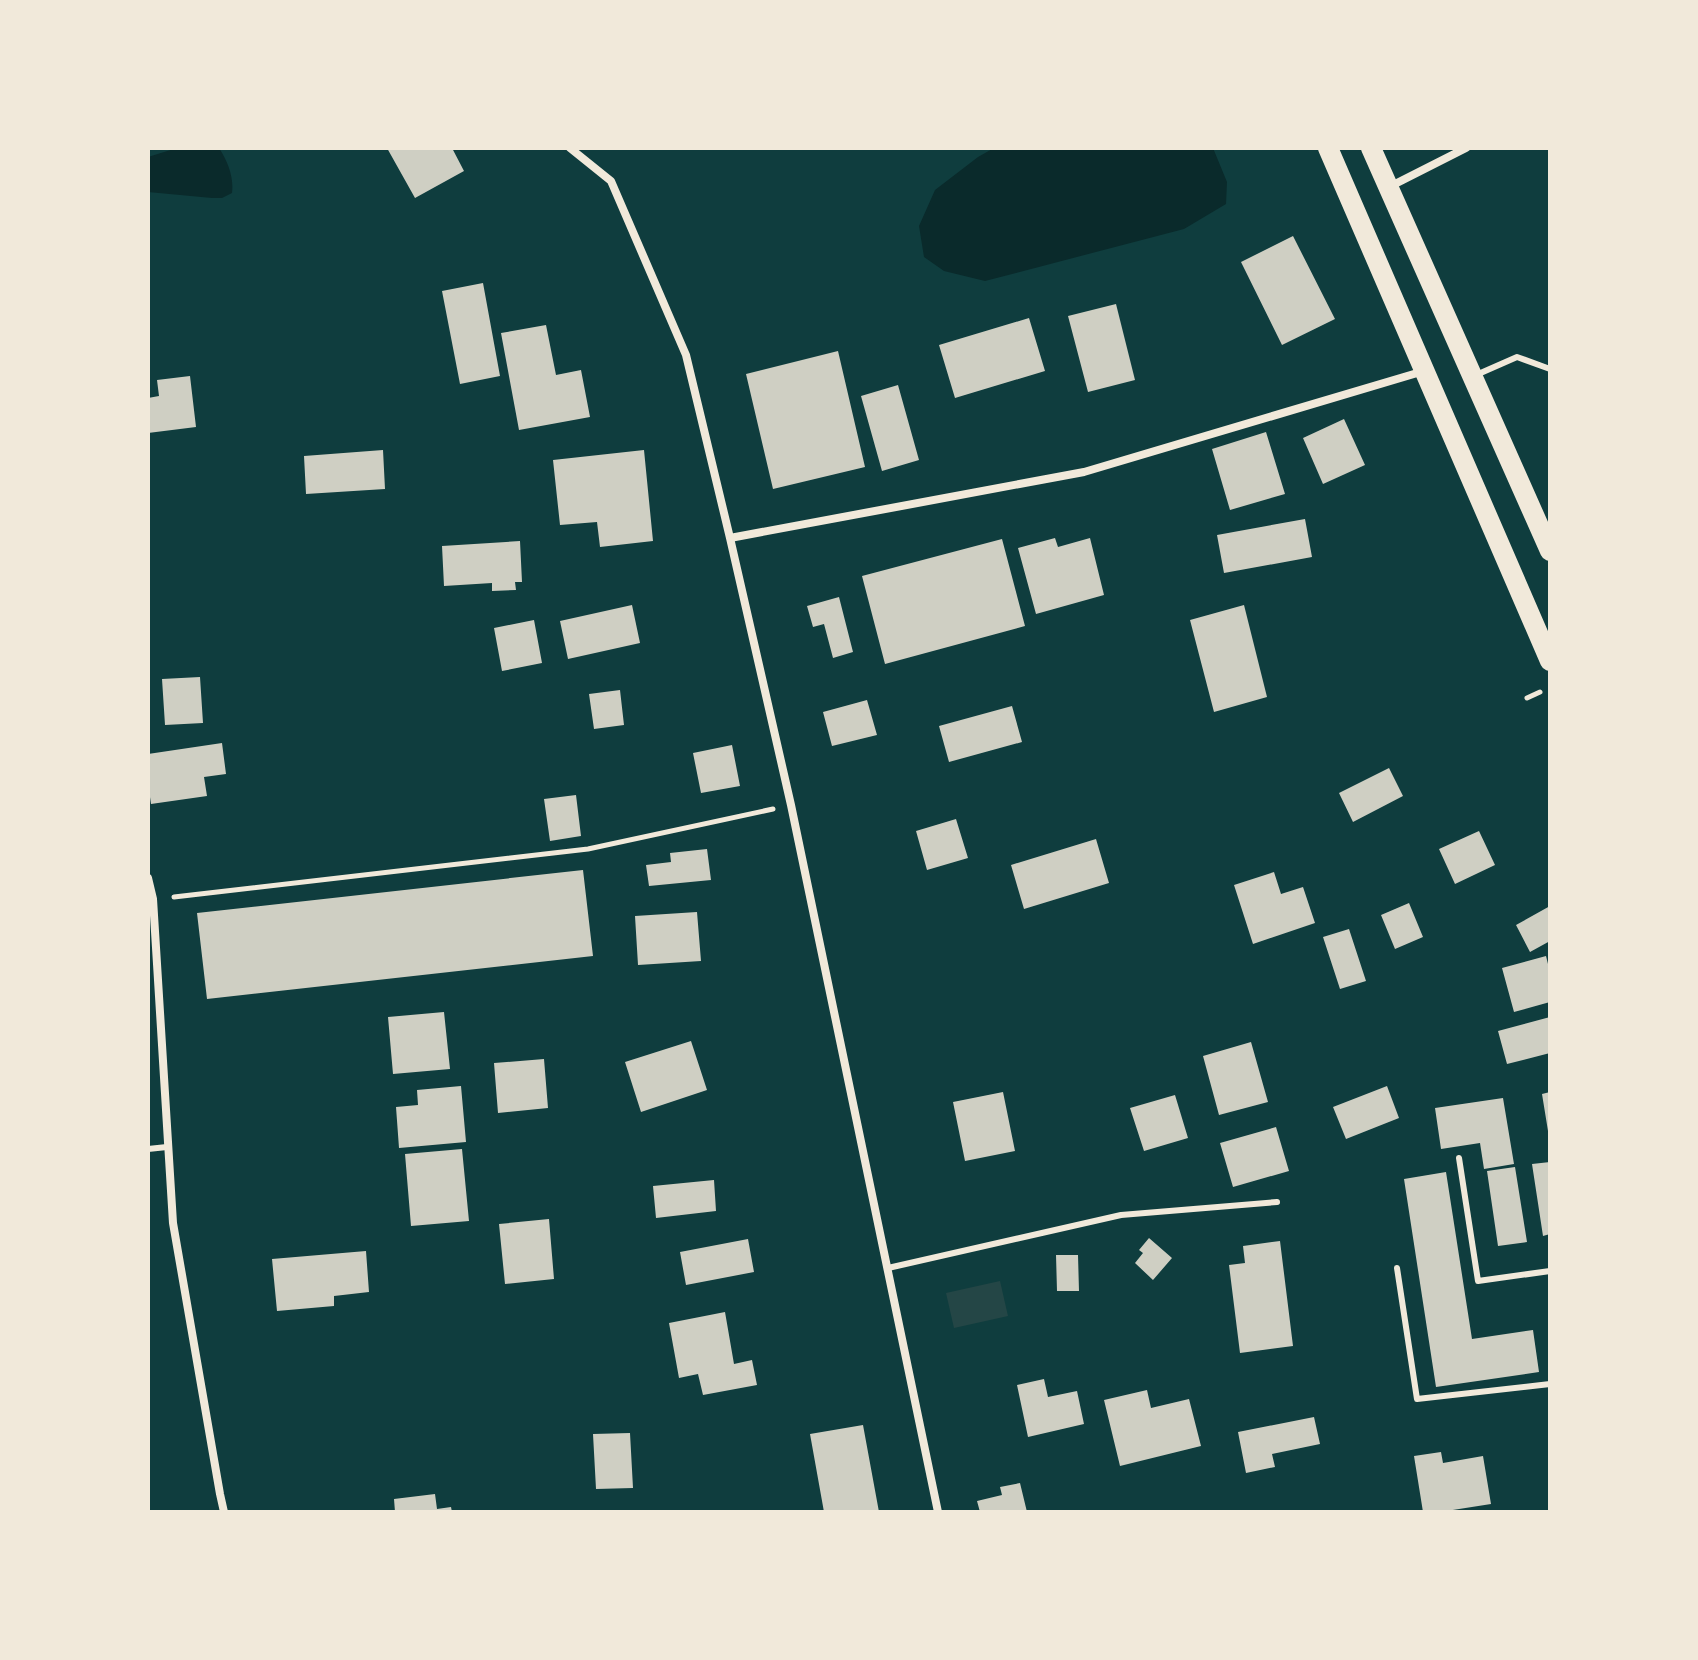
<svg xmlns="http://www.w3.org/2000/svg" width="1698" height="1660" font-family="'Fira Sans Condensed',sans-serif">
<rect width="100%" height="100%" fill="#0f3d3e"/>
<path fill="#244646" d="M 1000,1281 L 1008,1316 L 954,1328 L 946,1293 Z"/>
<path fill="#0a2a2b" d="M 177,148 L 219,148 C 228,162 234,177 232,193 L 222,198 L 212,198 L 148,192 L 148,157 Z
M 994,148 L 1213,148 L 1227,182 L 1226,204 L 1184,229 L 985,281 L 944,271 L 924,257 L 919,226 L 935,190 L 978,157 Z"/>
<path fill="#cfcfc3" d="M 387,148 L 452,148 L 464,171 L 415,198 Z
M 1293,236 L 1335,319 L 1282,345 L 1241,262 Z
M 483,283 L 500,376 L 460,384 L 442,291 Z
M 1116,304 L 1135,380 L 1088,392 L 1068,316 Z
M 1029,318 L 1045,371 L 955,398 L 939,345 Z
M 546,325 L 556,375 L 581,370 L 590,417 L 519,430 L 501,333 Z
M 838,351 L 865,467 L 773,489 L 746,374 Z
M 190,376 L 196,427 L 148,433 L 148,398 L 159,396 L 157,380 Z
M 898,385 L 919,460 L 882,471 L 861,396 Z
M 1344,419 L 1365,465 L 1323,484 L 1303,438 Z
M 1266,432 L 1285,494 L 1230,510 L 1212,449 Z
M 383,450 L 385,489 L 306,494 L 304,456 Z
M 644,450 L 653,541 L 600,547 L 597,522 L 560,525 L 553,460 Z
M 1305,519 L 1312,557 L 1224,573 L 1217,535 Z
M 1055,538 L 1058,547 L 1090,538 L 1104,595 L 1036,614 L 1018,548 Z
M 1002,539 L 1025,626 L 885,664 L 862,576 Z
M 520,541 L 522,582 L 515,582 L 516,590 L 492,591 L 492,583 L 444,586 L 442,546 Z
M 839,597 L 853,652 L 833,658 L 824,624 L 813,627 L 807,606 Z
M 632,605 L 640,643 L 568,659 L 560,621 Z
M 1244,605 L 1267,697 L 1214,712 L 1190,620 Z
M 534,620 L 542,663 L 502,671 L 494,628 Z
M 200,677 L 203,723 L 165,725 L 162,679 Z
M 620,690 L 624,725 L 594,729 L 589,694 Z
M 867,700 L 877,735 L 832,746 L 823,712 Z
M 1012,706 L 1022,742 L 949,762 L 939,726 Z
M 222,743 L 226,774 L 204,777 L 207,796 L 151,804 L 148,783 L 148,754 Z
M 732,745 L 740,786 L 701,793 L 693,753 Z
M 1389,768 L 1403,796 L 1353,822 L 1339,793 Z
M 576,795 L 581,836 L 550,841 L 544,799 Z
M 956,819 L 968,858 L 927,870 L 916,831 Z
M 1479,831 L 1495,865 L 1455,884 L 1439,849 Z
M 1096,839 L 1109,883 L 1024,909 L 1011,865 Z
M 707,849 L 711,880 L 649,886 L 646,865 L 671,862 L 670,853 Z
M 583,870 L 593,956 L 207,999 L 197,913 Z
M 1274,872 L 1281,894 L 1303,887 L 1315,923 L 1253,944 L 1234,885 Z
M 1409,903 L 1423,937 L 1395,949 L 1381,915 Z
M 1550,906 L 1550,941 L 1530,952 L 1516,925 Z
M 697,912 L 701,961 L 638,965 L 635,916 Z
M 1349,929 L 1366,981 L 1340,989 L 1323,937 Z
M 1546,956 L 1550,972 L 1550,1002 L 1514,1012 L 1502,968 Z
M 444,1012 L 450,1069 L 393,1074 L 388,1017 Z
M 1550,1017 L 1550,1053 L 1507,1064 L 1498,1031 Z
M 691,1041 L 707,1090 L 641,1112 L 625,1062 Z
M 1251,1042 L 1268,1102 L 1219,1115 L 1203,1056 Z
M 544,1059 L 548,1108 L 498,1113 L 494,1063 Z
M 461,1086 L 466,1142 L 399,1148 L 396,1107 L 418,1105 L 417,1090 Z
M 1387,1086 L 1399,1118 L 1346,1139 L 1333,1107 Z
M 1003,1092 L 1015,1151 L 965,1161 L 953,1102 Z
M 1550,1092 L 1550,1131 L 1548,1131 L 1542,1094 Z
M 1175,1095 L 1188,1138 L 1144,1151 L 1130,1108 Z
M 1503,1098 L 1514,1164 L 1484,1169 L 1480,1143 L 1441,1149 L 1435,1108 Z
M 1276,1127 L 1289,1171 L 1233,1187 L 1220,1143 Z
M 462,1149 L 469,1221 L 411,1226 L 405,1154 Z
M 1550,1162 L 1550,1234 L 1543,1236 L 1532,1164 Z
M 1515,1167 L 1527,1242 L 1498,1246 L 1487,1171 Z
M 1446,1172 L 1472,1339 L 1533,1330 L 1539,1372 L 1436,1387 L 1404,1179 Z
M 714,1180 L 716,1211 L 656,1218 L 653,1186 Z
M 549,1219 L 554,1279 L 505,1284 L 499,1224 Z
M 1149,1238 L 1172,1258 L 1153,1280 L 1135,1263 L 1143,1253 L 1139,1250 Z
M 748,1239 L 754,1272 L 686,1285 L 680,1252 Z
M 1280,1241 L 1293,1346 L 1240,1353 L 1229,1265 L 1245,1263 L 1243,1246 Z
M 366,1251 L 369,1292 L 334,1296 L 334,1306 L 277,1311 L 272,1259 Z
M 1056,1255 L 1078,1255 L 1079,1291 L 1057,1291 Z
M 725,1312 L 734,1364 L 752,1360 L 757,1385 L 703,1395 L 698,1374 L 679,1378 L 669,1323 Z
M 1044,1379 L 1048,1397 L 1077,1391 L 1084,1424 L 1028,1437 L 1017,1385 Z
M 1147,1390 L 1151,1408 L 1189,1399 L 1201,1446 L 1120,1466 L 1104,1400 Z
M 1314,1417 L 1320,1444 L 1272,1454 L 1275,1467 L 1246,1473 L 1238,1432 Z
M 863,1425 L 879,1512 L 824,1512 L 810,1434 Z
M 630,1433 L 633,1488 L 596,1489 L 593,1434 Z
M 1441,1452 L 1443,1463 L 1483,1456 L 1491,1504 L 1440,1512 L 1423,1512 L 1414,1456 Z
M 1020,1483 L 1027,1512 L 980,1512 L 977,1501 L 1002,1495 L 1000,1487 Z
M 435,1494 L 437,1509 L 451,1507 L 452,1512 L 395,1512 L 394,1499 Z"/>
<g fill="none" stroke-linecap="round" stroke-linejoin="round">
<path stroke="#f1e9da" stroke-width="5" d="M 1527,698 L 1540,692
M 174,897 L 588,849 L 773,809"/>
<path stroke="#f1e9da" stroke-width="6" d="M 1476,375 L 1517,357 L 1550,369
M 148,1149 L 167,1147
M 1459,1158 L 1478,1281 L 1550,1271
M 888,1268 L 1121,1215 L 1277,1202
M 1397,1268 L 1417,1399 L 1550,1384"/>
<path stroke="#f1e9da" stroke-width="8" d="M 570,148 L 611,181 L 686,355 L 730,538 L 791,805 L 938,1512
M 1389,187 L 1466,148
M 730,538 L 1084,472 L 1424,371
M 148,878 L 153,899 L 173,1223 L 220,1494 L 224,1512"/>
<path stroke="#f1e9da" stroke-width="20" d="M 1328,148 L 1550,661
M 1371,148 L 1550,551"/>
</g>
<rect width="1698" height="1660" fill="none" stroke="#f1e9da" stroke-width="300"/>
</svg>
